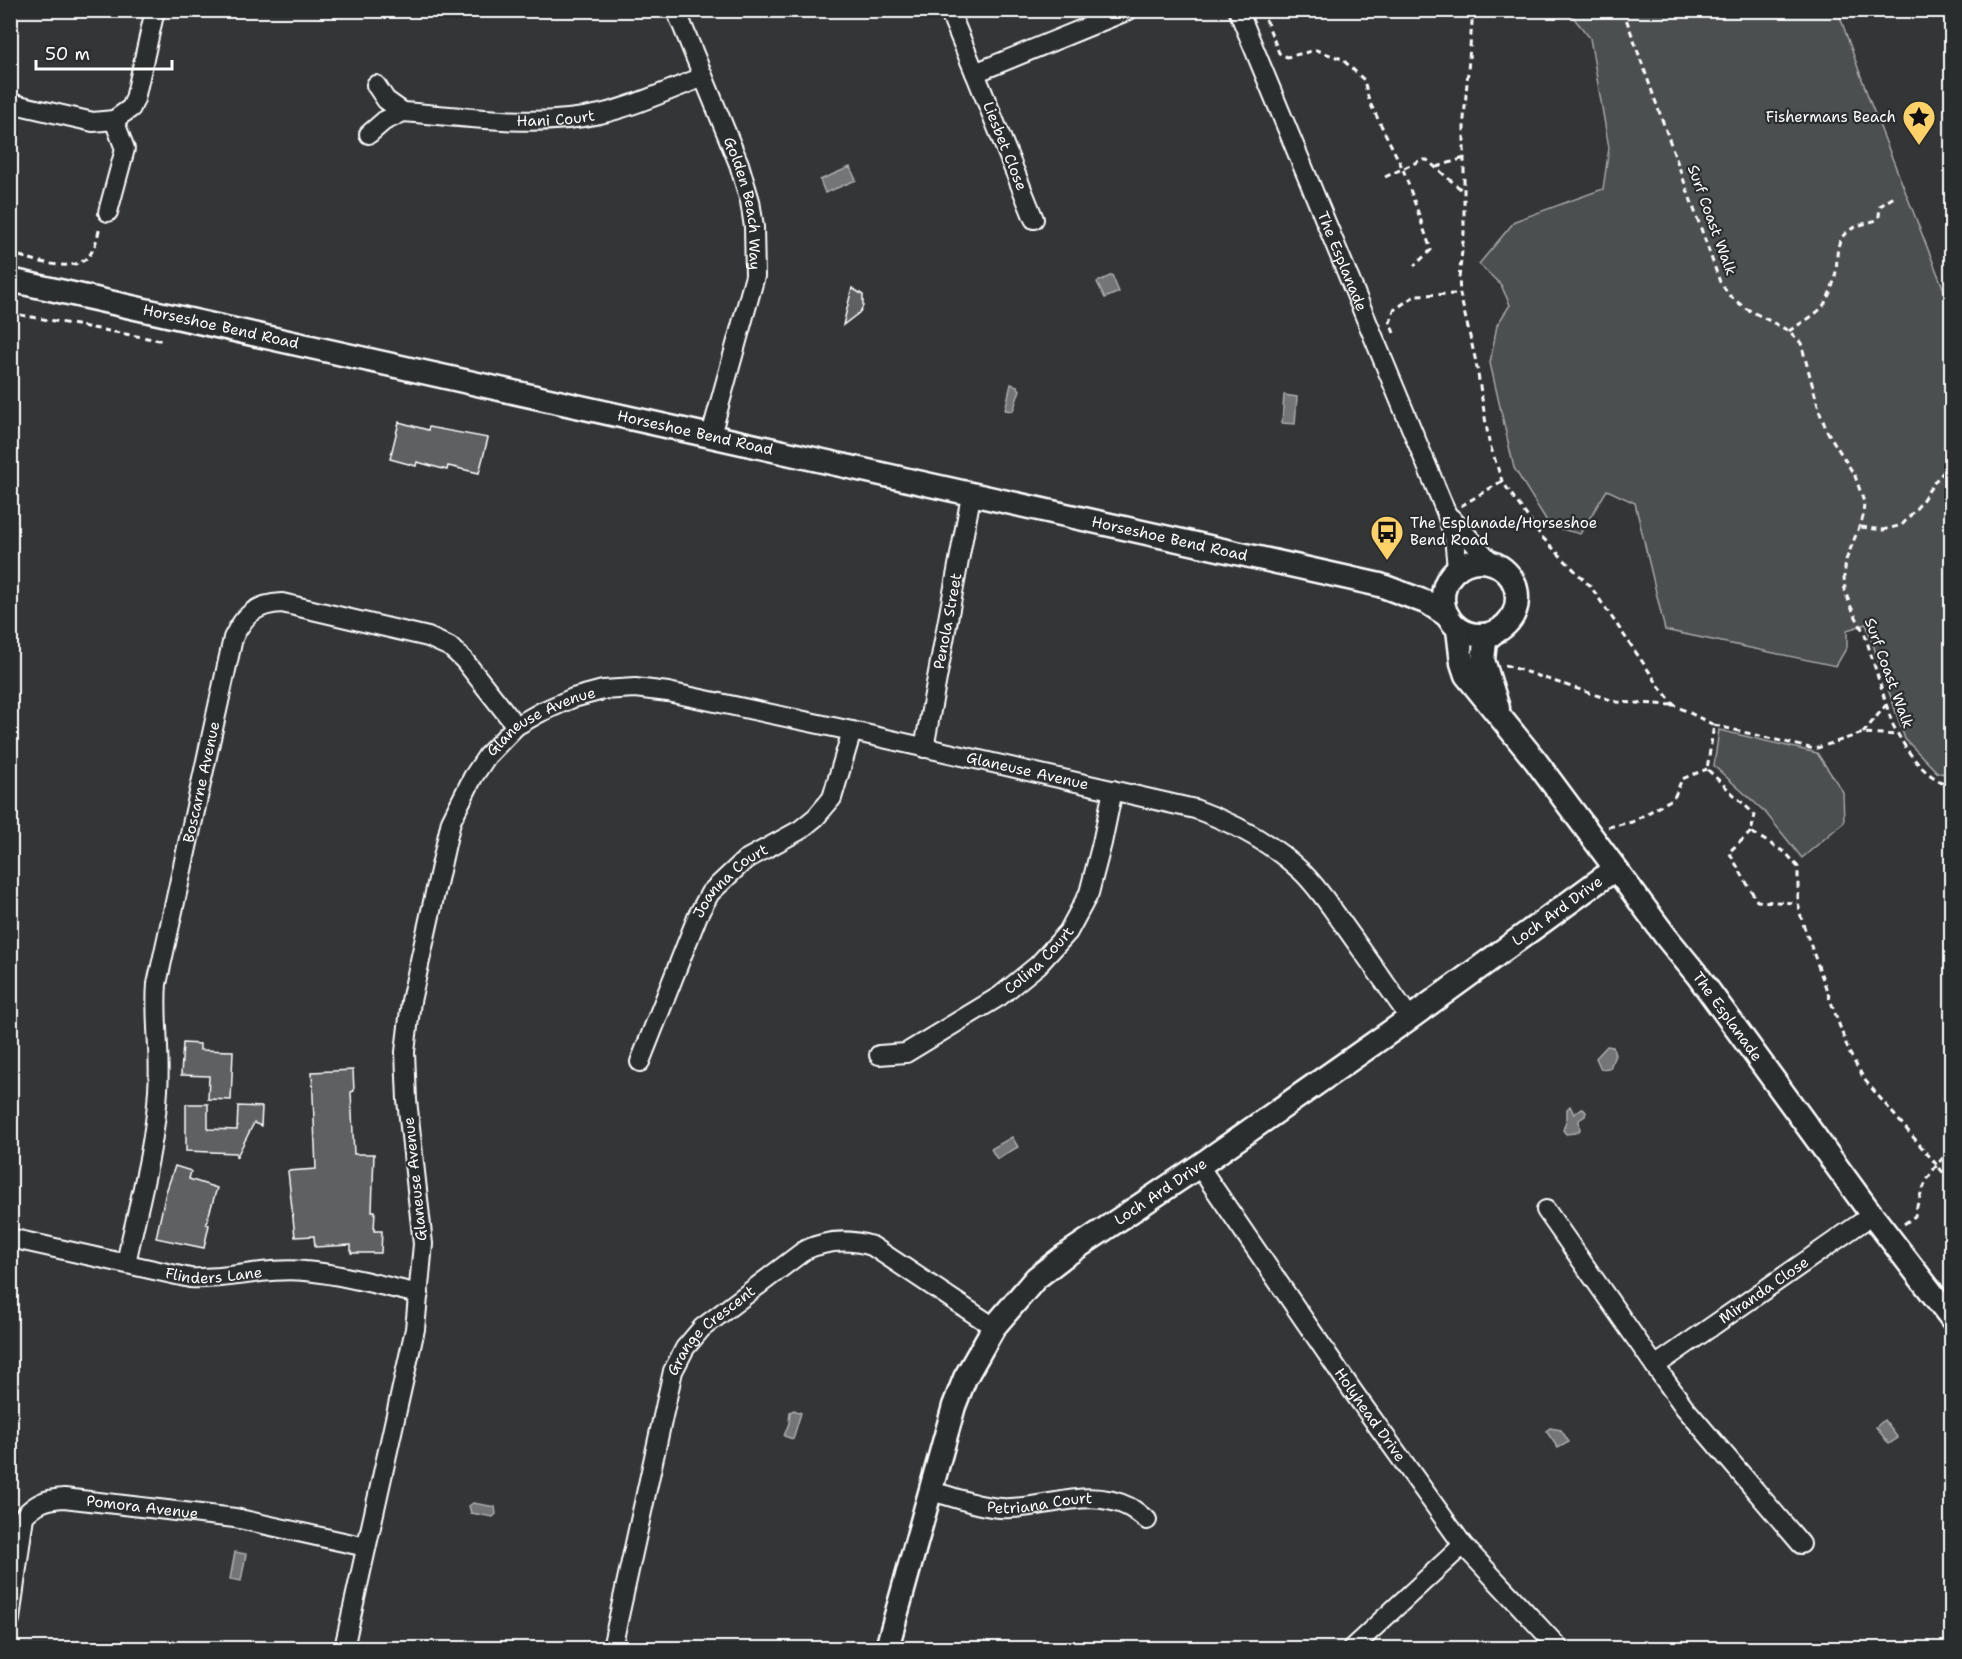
<svg xmlns="http://www.w3.org/2000/svg" width="1962" height="1659" font-family="'Shantell Sans',sans-serif">
<rect width="100%" height="100%" fill="#333536"/>
<filter id="ink" filterUnits="userSpaceOnUse"><feTurbulence type="fractalNoise" baseFrequency=".0167" numOctaves="2"/><feDisplacementMap in="SourceGraphic" scale="12" xChannelSelector="R" yChannelSelector="G"/><feConvolveMatrix kernelMatrix="1 2 1 2 8 2 1 2 1" color-interpolation-filters="sRGB"/></filter>
<g filter="url(#ink)">
<path fill="#4c4f50" stroke="#a6a7a8" stroke-width="1.5" d="M 1568,11 L 1838,11 L 1869,99 L 1951,308 L 1951,776 L 1937,772 L 1905,739 L 1866,624 L 1847,630 L 1847,647 L 1836,666 L 1665,630 L 1635,503 L 1607,490 L 1580,534 L 1550,526 L 1514,468 L 1490,363 L 1497,325 L 1510,305 L 1501,285 L 1479,264 L 1515,221 L 1603,189 L 1609,148 L 1590,38 Z
M 1719,730 L 1817,753 L 1843,792 L 1844,822 L 1802,858 L 1765,812 L 1714,766 Z"/>
<path fill="#737576" stroke="#abacad" stroke-width="1.5" d="M 850,167 L 856,180 L 825,193 L 820,180 Z
M 1112,275 L 1119,292 L 1105,298 L 1097,282 Z
M 1011,384 L 1017,386 L 1020,390 L 1013,411 L 1005,410 Z
M 1284,395 L 1297,397 L 1295,424 L 1282,423 Z
M 1607,1046 L 1613,1047 L 1615,1055 L 1610,1068 L 1601,1069 L 1596,1058 Z
M 1570,1106 L 1574,1114 L 1582,1108 L 1586,1112 L 1585,1116 L 1579,1120 L 1580,1130 L 1575,1133 L 1566,1134 L 1563,1130 L 1567,1118 L 1567,1109 Z
M 1012,1137 L 1018,1147 L 997,1159 L 991,1149 Z
M 794,1410 L 801,1413 L 793,1439 L 784,1436 L 789,1423 L 790,1412 Z
M 1884,1420 L 1898,1438 L 1889,1444 L 1876,1427 Z
M 1550,1428 L 1561,1430 L 1569,1442 L 1558,1448 L 1546,1431 Z
M 473,1503 L 495,1507 L 496,1514 L 493,1517 L 471,1513 L 469,1506 Z
M 235,1552 L 246,1554 L 241,1581 L 230,1579 Z"/>
<path fill="#5f6162" stroke="#fff" stroke-width="1.5" d="M 852,288 L 863,295 L 863,306 L 860,312 L 843,325 Z
M 399,422 L 428,430 L 429,427 L 488,438 L 479,473 L 448,466 L 447,470 L 417,462 L 416,466 L 390,459 Z
M 183,1043 L 200,1044 L 200,1050 L 233,1051 L 231,1100 L 208,1099 L 209,1076 L 181,1075 Z
M 353,1070 L 354,1091 L 351,1092 L 354,1154 L 374,1154 L 372,1211 L 375,1211 L 374,1231 L 382,1231 L 381,1253 L 351,1253 L 351,1245 L 315,1247 L 314,1236 L 295,1237 L 288,1171 L 316,1169 L 312,1072 Z
M 186,1104 L 208,1104 L 208,1129 L 237,1130 L 238,1106 L 262,1107 L 261,1126 L 254,1123 L 236,1158 L 236,1153 L 186,1151 Z
M 175,1166 L 191,1171 L 189,1179 L 217,1188 L 206,1224 L 209,1225 L 204,1248 L 156,1238 L 166,1192 Z"/>
<g fill="none" stroke-linecap="round" stroke-linejoin="round">
<defs>
<g id="minor">
<path id="s1" d="M 676,10 L 739,164 L 750,201 L 754,227 L 755,276 L 711,435"/>
<path d="M 949,10 L 975,73"/>
<path id="s2" d="M 1238,10 L 1446,512 L 1454,537 L 1457,568"/>
<path id="s3" d="M 376,85 L 386,100 L 403,112 C 468,117 536,128 600,114 C 635,106 669,90 703,77"/>
<path d="M 10,103 L 93,122 L 114,120"/>
<path d="M 369,134 L 384,121 L 403,112"/>
<path d="M 108,212 L 125,149 L 114,120 L 131,108 L 135,99 L 155,10"/>
<path d="M 1034,219 L 975,73 L 1129,10"/>
<path d="M 1451,518 L 1491,562"/>
<path id="s4" d="M 924,748 L 971,496"/>
<path id="s5" d="M 879,1055 L 906,1053 L 1000,996 L 1038,965 L 1068,932 L 1089,893 L 1102,843 L 1113,790"/>
<path id="s6" d="M 640,1062 L 698,915 L 710,893 L 745,860 L 800,830 L 816,817 L 832,798 L 852,731"/>
<path id="s7" d="M 1199,1166 L 1354,1393 L 1463,1545 L 1559,1648"/>
<path d="M 1546,1210 L 1655,1366"/>
<path id="s8" d="M 10,1238 L 190,1278 C 228,1280 267,1267 305,1271 C 342,1274 382,1286 419,1294"/>
<path id="s9" d="M 126,1263 C 138,1206 155,1148 158,1090 C 161,1055 154,1019 157,984 L 233,638 C 244,615 256,604 282,603 L 428,637 L 450,647 L 464,660 L 516,726"/>
<path id="s10" d="M 930,1491 C 956,1497 985,1510 1011,1508 C 1050,1507 1090,1487 1129,1507 C 1135,1510 1141,1516 1147,1520"/>
<path id="s11" d="M 1801,1544 L 1685,1408 L 1655,1366 L 1872,1215"/>
<path id="s12" d="M 10,1619 L 24,1516 C 36,1503 46,1499 64,1498 L 235,1518 L 366,1547"/>
<path id="s13" d="M 344,1648 L 415,1329 L 423,1244 L 407,1100 L 405,1052 L 411,1001 L 451,821 L 473,777 L 487,756 L 516,726 L 541,712 L 573,698 L 603,690 L 635,688 L 668,692 L 852,731 L 1195,809 C 1234,823 1270,842 1301,871 C 1318,887 1332,909 1346,928 C 1367,958 1389,988 1410,1018"/>
<path id="s14" d="M 612,1648 L 673,1371 L 685,1348 L 702,1328 L 805,1250 C 827,1240 850,1239 872,1246 L 994,1327"/>
<path d="M 1352,1648 L 1463,1545"/>
</g>
<g id="tertiary">
<path id="s15" d="M 10,280 C 467,380 923,485 1380,585 L 1428,603 L 1448,616"/>
<circle cx="1480" cy="598" r="37"/>
<path id="s16" d="M 1458,629 L 1462,663 L 1466,675 L 1535,760 L 1667,938 L 1698,976 L 1872,1215 L 1952,1319"/>
<path d="M 1492,634 L 1485,641 L 1483,660 L 1498,708"/>
<path id="s17" d="M 887,1648 L 954,1406 L 965,1378 L 994,1327 L 1036,1278 L 1063,1257 L 1199,1166 L 1410,1018 L 1615,869"/>
</g>
</defs>
<use href="#minor" stroke="#fff" stroke-width="22"/>
<use href="#tertiary" stroke="#fff" stroke-width="27"/>
<path stroke="#fff" stroke-width="3" stroke-dasharray="6 4.5" stroke-linecap="butt" d="M 1262,10 L 1279,53 L 1287,57 L 1316,50 L 1342,59 L 1364,80 L 1369,101 L 1403,169 L 1431,250 L 1414,266
M 1473,10 L 1464,119 L 1464,233 L 1459,278 L 1460,294 L 1476,362 L 1489,442 L 1502,481 L 1541,536 L 1591,587 L 1659,686 L 1674,705 L 1714,725 L 1707,769 L 1755,815 L 1751,832 L 1786,853 L 1798,867 L 1798,903 L 1802,921 L 1849,1052 L 1864,1079 L 1952,1183
M 1623,10 L 1720,282 L 1730,296 L 1745,308 L 1789,331 L 1801,343 L 1820,413 L 1827,431 L 1855,476 L 1864,502 L 1863,517 L 1846,560 L 1844,577 L 1845,591 L 1850,605 L 1865,635 L 1892,723 C 1906,750 1921,776 1952,786
M 1437,167 L 1464,158
M 1385,177 L 1421,160 L 1427,160 L 1463,191
M 10,253 C 31,259 77,277 91,253 C 96,245 98,235 100,226
M 10,313 L 164,341
M 1789,331 C 1799,324 1815,316 1823,306 C 1829,297 1833,286 1835,276 C 1839,262 1833,243 1847,232 C 1856,225 1867,223 1877,220 L 1879,216 L 1880,206 L 1897,195
M 1394,333 L 1390,323 L 1394,310 L 1416,295 L 1460,294
M 1461,506 L 1502,481
M 1861,527 L 1883,530 L 1902,525 L 1920,504 L 1935,481 L 1952,463
M 1505,665 L 1617,702 L 1674,705
M 1714,725 L 1814,749 L 1863,733 L 1898,735
M 1863,733 L 1886,705
M 1608,827 L 1632,822 L 1674,798 L 1682,779 L 1707,769
M 1751,832 L 1729,852 L 1757,901 L 1797,903
M 1904,1224 L 1915,1216 C 1919,1191 1932,1166 1952,1149"/>
<use href="#minor" stroke="#2a2d2e" stroke-width="18"/>
<use href="#tertiary" stroke="#2a2d2e" stroke-width="22"/>
</g>
</g>
<defs>
<symbol id="sight-pin" viewBox="-11 -11 22 30"><path d="M0 17L-7.5 6A9.5 9.5 0 1 1 7.5 6Z" fill="#ffd166" stroke="#2a2d2e"/><path d="M0-6L1.8-2.2L6-1.7L2.9 1.2L3.7 5.4L0 3.3L-3.7 5.4L-2.9 1.2L-6-1.7L-1.8-2.2Z" fill="#111"/></symbol>
<symbol id="bus-pin" viewBox="-11 -11 22 30"><path d="M0 17L-7.5 6A9.5 9.5 0 1 1 7.5 6Z" fill="#ffd166" stroke="#2a2d2e"/><path d="M-5-6H5V4H4V6H2V4H-2V6H-4V4H-5ZM-3.5-4V0h7V-4ZM-3.5 1.2v1.5H-2V1.2ZM2 1.2v1.5H3.5V1.2Z" fill="#111"/></symbol>
</defs>
<g fill-rule="evenodd">
<use href="#sight-pin" x="1900" y="98" width="38" height="52"/>
<use href="#bus-pin" x="1368" y="513" width="38" height="52"/>
</g>
<g text-anchor="middle" stroke-width="4.5" stroke-linejoin="round" paint-order="stroke">
<g font-size="15" fill="#fff" stroke="#2a2d2e">
<text dy="5" stroke="none"><textPath href="#s3" startOffset="192">Hani Court</textPath></text>
<text transform="translate(1005 146) rotate(68)" y="5">Liesbet Close</text>
<text dy="5" stroke="none"><textPath href="#s1" startOffset="206">Golden Beach Way</textPath></text>
<text transform="translate(1712 220) rotate(70)" y="5">Surf Coast Walk</text>
<text dy="5" stroke="none"><textPath href="#s2" startOffset="272">The Esplanade</textPath></text>
<text dy="5" stroke="none"><textPath href="#s15" startOffset="216">Horseshoe Bend Road</textPath></text>
<text dy="5" stroke="none"><textPath href="#s15" startOffset="702">Horseshoe Bend Road</textPath></text>
<text dy="5" stroke="none"><textPath href="#s15" startOffset="1188">Horseshoe Bend Road</textPath></text>
<text dy="5" stroke="none"><textPath href="#s4" startOffset="129">Penola Street</textPath></text>
<text transform="translate(1889 673) rotate(70)" y="5">Surf Coast Walk</text>
<text dy="5" stroke="none"><textPath href="#s13" startOffset="981">Glaneuse Avenue</textPath></text>
<text dy="5" stroke="none"><textPath href="#s13" startOffset="1485">Glaneuse Avenue</textPath></text>
<text dy="5" stroke="none"><textPath href="#s9" startOffset="489">Boscarne Avenue</textPath></text>
<text dy="5" stroke="none"><textPath href="#s6" startOffset="206">Joanna Court</textPath></text>
<text dy="5" stroke="none"><textPath href="#s17" startOffset="1042">Loch Ard Drive</textPath></text>
<text dy="5" stroke="none"><textPath href="#s5" startOffset="190">Colina Court</textPath></text>
<text dy="5" stroke="none"><textPath href="#s16" startOffset="477">The Esplanade</textPath></text>
<text transform="translate(415 1179) rotate(-96)" y="5">Glaneuse Avenue</text>
<text dy="5" stroke="none"><textPath href="#s17" startOffset="556">Loch Ard Drive</textPath></text>
<text dy="5" stroke="none"><textPath href="#s8" startOffset="208">Flinders Lane</textPath></text>
<text dy="5" stroke="none"><textPath href="#s11" startOffset="363">Miranda Close</textPath></text>
<text dy="5" stroke="none"><textPath href="#s14" startOffset="340">Grange Crescent</textPath></text>
<text dy="5" stroke="none"><textPath href="#s7" startOffset="302">Holyhead Drive</textPath></text>
<text dy="5" stroke="none"><textPath href="#s10" startOffset="112">Petriana Court</textPath></text>
<text dy="5" stroke="none"><textPath href="#s12" startOffset="228">Pomora Avenue</textPath></text>
</g>
<g font-size="15" fill="#fff" stroke="#2a2d2e" text-anchor="end">
<text x="1896" y="122">Fishermans Beach</text>
<text x="1410" y="528" text-anchor="start">The Esplanade/Horseshoe<tspan x="1410" dy="17">Bend Road</tspan></text>
</g>
</g>
<rect width="1962" height="1659" fill="none" stroke="#2a2d2e" stroke-width="36"/>
<rect x="18" y="18" width="1926" height="1623" fill="none" stroke="#fff" stroke-width="2" filter="url(#ink)"/>
<path d="M36 60v9h136v-9" fill="none" stroke="#ffffff" stroke-width="3"/>
<text x="45" y="60" font-size="18" fill="#ffffff" stroke="#2a2d2e" stroke-width="4.5" paint-order="stroke">50 m</text>
</svg>
